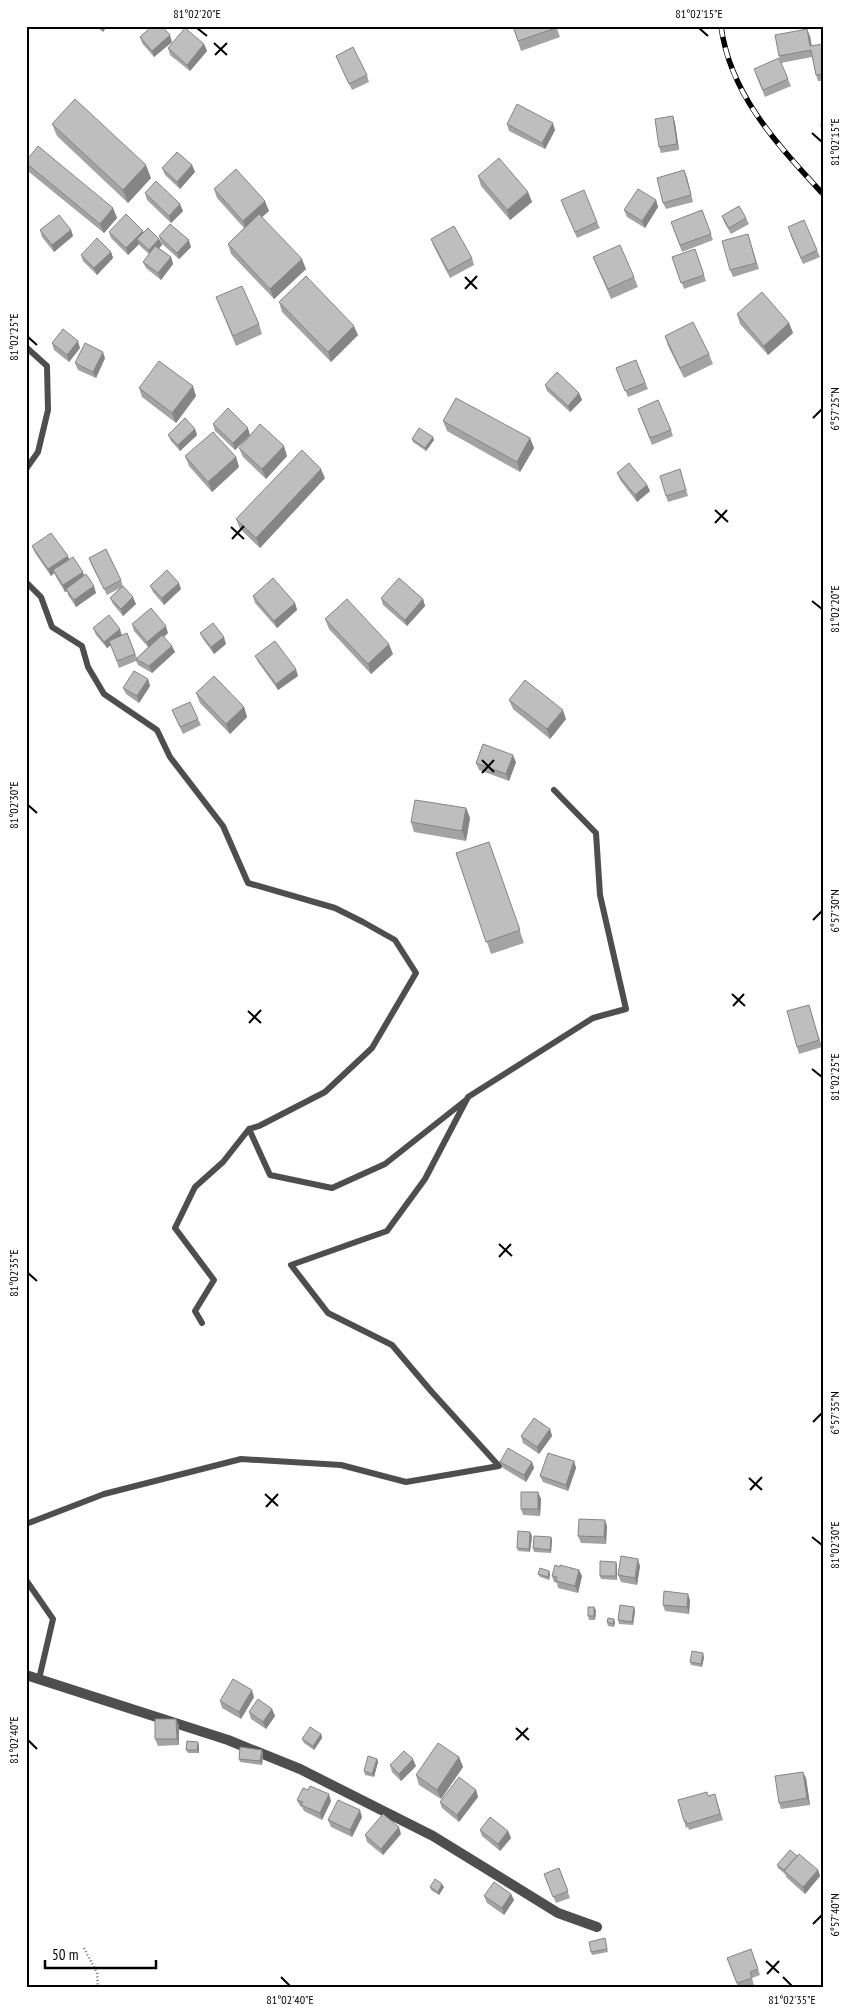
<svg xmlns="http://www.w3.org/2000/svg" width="849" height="2013" font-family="'PT Sans Narrow',sans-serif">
<rect width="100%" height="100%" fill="#fff"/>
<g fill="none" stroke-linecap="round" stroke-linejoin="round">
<path stroke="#707070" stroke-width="2.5" stroke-dasharray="1 2.5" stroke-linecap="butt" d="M 84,1948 L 97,1973 L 98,1987"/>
<path stroke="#4e4e4e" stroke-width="6" d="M 26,347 L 47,366 L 48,410 L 38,452 L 26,469
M 26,582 L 41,597 L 52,627 L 82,646 L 88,667 L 104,694 L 157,730 L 170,757 L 223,826 L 248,883 L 335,908 L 363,922 L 395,940 L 416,973 L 372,1048 L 325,1092 L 259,1126 L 249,1129 L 270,1175 L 332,1188 L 385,1164 L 466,1100
M 202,1323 L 195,1311 L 214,1280 L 175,1228 L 195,1187 L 223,1162 L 249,1129
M 26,1524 L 104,1494 L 241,1459 L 341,1465 L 406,1482 L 499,1466 L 431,1391 L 392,1345 L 328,1313 L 291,1265 L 387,1231 L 425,1179 L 468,1097 L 593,1018 L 626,1009 L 600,895 L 596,833 L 554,790
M 26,1580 L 53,1619 L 39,1679"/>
<path stroke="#4e4e4e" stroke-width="10" d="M 26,1675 L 228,1740 L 300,1769 L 433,1836 L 558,1913 L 597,1927"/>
<defs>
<path id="rail" d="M 721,26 C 730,95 778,145 823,194"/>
</defs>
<use href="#rail" stroke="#000" stroke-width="5.5"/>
<use href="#rail" stroke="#fff" stroke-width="4" stroke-dasharray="11" stroke-linecap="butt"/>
</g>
<path fill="#a3a3a3" d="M 95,26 L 107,26 L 103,32 Z
M 513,26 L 556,26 L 560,37 L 521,51 Z
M 810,36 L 811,46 L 823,44 L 823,81 L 818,81 L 816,75 L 812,57 L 781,63 L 791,86 L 765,97 L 756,75 L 781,62 L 779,56 Z
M 140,37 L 172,42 L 154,57 L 142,43 Z
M 204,44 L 207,51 L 190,71 L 170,55 L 168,48 Z
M 336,56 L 367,75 L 369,82 L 352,90 Z
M 673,116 L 675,123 L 679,150 L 661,153 L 659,147 Z
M 52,124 L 151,178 L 128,203 L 57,136 Z
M 507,124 L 555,130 L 545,149 L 509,131 Z
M 26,161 L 113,208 L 117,218 L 104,233 L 29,172 L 26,165 Z
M 192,165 L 195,172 L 180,189 L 165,175 L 162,168 Z
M 684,170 L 693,202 L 666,209 L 663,203 Z
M 478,176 L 528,192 L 532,202 L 510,220 L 481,186 Z
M 214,189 L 269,211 L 262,217 L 306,269 L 274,299 L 231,254 L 228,244 L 244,228 L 217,198 Z
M 145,193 L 183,211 L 171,223 L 147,200 Z
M 561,200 L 597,222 L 600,228 L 577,238 Z
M 656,200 L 658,207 L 645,228 L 627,217 L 624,210 Z
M 702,210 L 713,240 L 682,252 L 671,222 Z
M 722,216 L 746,218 L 749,224 L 731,234 L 724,222 Z
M 40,230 L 71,230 L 73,236 L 54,252 L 42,237 Z
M 109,232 L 143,232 L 159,239 L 162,245 L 159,248 L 171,257 L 173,264 L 161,280 L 146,268 L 143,262 L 149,254 L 140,246 L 139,244 L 128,255 L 111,238 Z
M 748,234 L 759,269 L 733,277 L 730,270 Z
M 790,234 L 817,250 L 820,257 L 803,264 Z
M 159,236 L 191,247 L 179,259 L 161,243 Z
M 431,239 L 472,258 L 474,265 L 450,278 L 433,245 Z
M 695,249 L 706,281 L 684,289 L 672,257 Z
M 111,252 L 113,258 L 97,275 L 83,261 L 81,255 Z
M 593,257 L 634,277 L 638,287 L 611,299 L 597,267 Z
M 216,297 L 259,324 L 262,334 L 236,346 Z
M 279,302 L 358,335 L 331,362 L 282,312 Z
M 737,314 L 789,323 L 793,333 L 768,355 L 740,324 Z
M 665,336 L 709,354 L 713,364 L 684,378 L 668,346 Z
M 52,343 L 80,348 L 69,362 L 54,350 Z
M 105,358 L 96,378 L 78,370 L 75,363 Z
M 636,360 L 648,389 L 628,397 L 616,368 Z
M 545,385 L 579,393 L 582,400 L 570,412 L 547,391 Z
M 139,388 L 196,396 L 176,423 L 142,397 Z
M 640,415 L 671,430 L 673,436 L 652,445 Z
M 443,421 L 530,438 L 534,448 L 520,472 L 447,431 Z
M 213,424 L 250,435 L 235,450 L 215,431 Z
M 195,429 L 197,435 L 180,451 L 171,441 L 168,435 Z
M 433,437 L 434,440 L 426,451 L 413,442 L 412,439 Z
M 239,448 L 287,456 L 266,479 L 243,457 Z
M 185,456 L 236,457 L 239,467 L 212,492 L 189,466 Z
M 680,469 L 688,496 L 668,502 L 666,496 Z
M 617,473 L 647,485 L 650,491 L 637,502 L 620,480 Z
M 325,478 L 260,548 L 240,529 L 236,519 Z
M 32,546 L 69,560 L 84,576 L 96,593 L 76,607 L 68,595 L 67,591 L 65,592 L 56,577 L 54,573 L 51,576 L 35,553 Z
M 89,558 L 121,580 L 123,587 L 136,604 L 123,616 L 113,604 L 110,598 L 120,588 L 107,595 L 91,564 Z
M 150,586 L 181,589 L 164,605 L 153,592 Z
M 253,596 L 295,603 L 297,610 L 277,628 L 255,603 Z
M 381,598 L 423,599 L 425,606 L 407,626 L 383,605 Z
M 325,619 L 393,654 L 371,674 L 329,629 Z
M 132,624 L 168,633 L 164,637 L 175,652 L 152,673 L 138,665 L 136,661 L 119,668 L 111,645 L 107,648 L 96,635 L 93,628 L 122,635 L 127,633 L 137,658 L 148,647 L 134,631 Z
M 200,633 L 226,644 L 214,654 L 203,639 Z
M 255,656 L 298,676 L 278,690 L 258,662 Z
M 148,679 L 150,686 L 139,703 L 126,694 L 123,688 Z
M 196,693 L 244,707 L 247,717 L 230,734 L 200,703 Z
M 509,700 L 566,719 L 550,739 L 513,709 Z
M 172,710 L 198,719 L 201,725 L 183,734 Z
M 516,762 L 509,781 L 479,770 L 476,763 Z
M 466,808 L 470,818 L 466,841 L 414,832 L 411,822 Z
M 489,842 L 524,943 L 491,954 L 456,853 Z
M 809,1005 L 822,1047 L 799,1054 L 797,1047 Z
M 550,1429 L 552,1436 L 539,1454 L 523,1443 L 521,1436 Z
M 574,1461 L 576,1468 L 568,1491 L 543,1482 L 540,1476 Z
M 500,1462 L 532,1462 L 534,1468 L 526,1482 L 503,1468 Z
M 538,1492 L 541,1499 L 540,1516 L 523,1515 L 521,1509 Z
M 607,1526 L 606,1544 L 581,1543 L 578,1536 Z
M 530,1532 L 532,1536 L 530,1552 L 518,1551 L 517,1548 Z
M 551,1537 L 552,1540 L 551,1553 L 534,1552 L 533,1548 Z
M 616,1562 L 617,1565 L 617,1580 L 601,1579 L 600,1576 Z
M 640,1566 L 637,1585 L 621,1582 L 618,1575 Z
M 579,1570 L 582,1576 L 578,1593 L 558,1588 L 557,1583 L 554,1582 L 552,1576 Z
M 549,1571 L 550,1574 L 549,1580 L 540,1577 L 538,1574 Z
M 690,1600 L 689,1614 L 665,1611 L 663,1605 Z
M 634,1607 L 635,1611 L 633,1625 L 619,1624 L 618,1620 Z
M 596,1610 L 595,1620 L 589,1620 L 588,1616 Z
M 607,1622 L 615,1622 L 614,1627 L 608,1626 Z
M 704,1657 L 702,1667 L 691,1665 L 690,1662 Z
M 254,1697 L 241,1719 L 222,1708 L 220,1701 Z
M 272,1709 L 275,1716 L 266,1729 L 251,1719 L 249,1712 Z
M 179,1725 L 179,1745 L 158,1746 L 155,1739 Z
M 321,1734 L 322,1738 L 314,1750 L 304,1743 L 302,1739 Z
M 199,1745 L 199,1753 L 188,1753 L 186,1750 Z
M 262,1750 L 263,1754 L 262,1765 L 240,1762 L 239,1759 Z
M 459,1757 L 463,1767 L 441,1799 L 419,1785 L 416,1775 Z
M 377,1759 L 378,1762 L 374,1777 L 365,1775 L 364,1771 Z
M 390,1765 L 416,1766 L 401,1781 L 392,1772 Z
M 806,1778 L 810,1805 L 781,1809 L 779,1803 Z
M 476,1790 L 478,1797 L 459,1822 L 442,1808 L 440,1802 Z
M 708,1796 L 717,1801 L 723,1820 L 689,1830 L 688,1827 L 686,1828 L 684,1821 Z
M 297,1800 L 331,1801 L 322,1820 L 304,1811 L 302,1807 L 300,1806 Z
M 362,1817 L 352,1837 L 331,1827 L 328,1820 Z
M 480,1830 L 508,1831 L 511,1838 L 500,1851 L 482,1836 Z
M 401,1834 L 383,1855 L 367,1842 L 365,1835 Z
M 777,1865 L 818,1870 L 820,1876 L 805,1894 L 787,1878 L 785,1874 L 778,1868 Z
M 559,1868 L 570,1898 L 556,1903 L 544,1874 Z
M 430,1887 L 444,1887 L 439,1895 L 431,1890 Z
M 511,1894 L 514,1900 L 504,1915 L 487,1903 L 484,1896 Z
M 605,1938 L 608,1952 L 592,1955 L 591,1952 Z
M 751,1949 L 760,1975 L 752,1978 L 754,1985 L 748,1987 L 738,1987 L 727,1958 Z"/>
<path fill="#858585" d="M 103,26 L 107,26 L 103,32 L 102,28 Z
M 807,29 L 810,36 L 813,53 L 810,46 Z
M 170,35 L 172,42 L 154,57 L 152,51 Z
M 204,44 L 207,51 L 190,71 L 187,65 Z
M 673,116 L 675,123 L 679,150 L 677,144 Z
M 553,123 L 555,130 L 545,149 L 542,143 Z
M 146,165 L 151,178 L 128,203 L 123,190 Z
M 192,165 L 195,172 L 180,189 L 177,182 Z
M 684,170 L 687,177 L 693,202 L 691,195 Z
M 528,192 L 532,202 L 510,220 L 507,210 Z
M 656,200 L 658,207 L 645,228 L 642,221 Z
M 265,201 L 269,211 L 246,231 L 243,221 Z
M 180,204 L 183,211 L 171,223 L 169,216 Z
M 113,208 L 117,218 L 104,233 L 100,224 Z
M 71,230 L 73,236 L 54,252 L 52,245 Z
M 143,231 L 145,237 L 137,239 L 139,244 L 128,255 L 126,248 Z
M 159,239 L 162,245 L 151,257 L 149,250 Z
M 189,240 L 191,247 L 179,259 L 177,253 Z
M 111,252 L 113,258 L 97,275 L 94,268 Z
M 171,257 L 173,264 L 161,280 L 158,273 Z
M 302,259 L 306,269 L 274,299 L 270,289 Z
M 789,323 L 793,333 L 768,355 L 764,346 Z
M 354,326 L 358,335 L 331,362 L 328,352 Z
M 78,341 L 80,348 L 69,362 L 67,355 Z
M 103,352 L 105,358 L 96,378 L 93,372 Z
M 193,386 L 196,396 L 176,423 L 172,413 Z
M 579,393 L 582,400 L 570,412 L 568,406 Z
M 248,428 L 250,435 L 235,450 L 233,443 Z
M 195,429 L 197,435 L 180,451 L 178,445 Z
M 433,437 L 434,440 L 426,451 L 425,448 Z
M 530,438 L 534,448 L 520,472 L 517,462 Z
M 284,446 L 287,456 L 266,479 L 262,469 Z
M 236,457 L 239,467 L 212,492 L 208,482 Z
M 321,469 L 325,478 L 260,548 L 256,538 Z
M 647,485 L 650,491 L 637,502 L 635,495 Z
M 68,556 L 70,562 L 53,570 L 54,573 L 51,576 L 48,569 Z
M 83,572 L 85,579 L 66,589 L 67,591 L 65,592 L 63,585 Z
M 179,583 L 181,589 L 164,605 L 162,598 Z
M 94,586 L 96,593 L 76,607 L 74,600 Z
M 133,597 L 136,604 L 123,616 L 121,609 Z
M 423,599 L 425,606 L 407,626 L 405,620 Z
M 295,603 L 297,610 L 277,628 L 274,621 Z
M 166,626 L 168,633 L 149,649 L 147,642 Z
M 120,629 L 122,636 L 107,648 L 104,642 Z
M 224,637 L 226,644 L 214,654 L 211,647 Z
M 389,644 L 393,654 L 371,674 L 368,664 Z
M 172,646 L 175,652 L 152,673 L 149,666 Z
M 296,669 L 298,676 L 278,690 L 276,684 Z
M 148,679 L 150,686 L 139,703 L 137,696 Z
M 244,707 L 247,717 L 230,734 L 226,724 Z
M 563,710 L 566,719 L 550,739 L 547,729 Z
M 513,755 L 516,762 L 509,781 L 506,774 Z
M 466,808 L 470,818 L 466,841 L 462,831 Z
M 550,1429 L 552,1436 L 539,1454 L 537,1447 Z
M 574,1461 L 576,1468 L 568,1491 L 566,1485 Z
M 532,1462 L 534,1468 L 526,1482 L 524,1475 Z
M 538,1492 L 541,1499 L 540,1516 L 538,1509 Z
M 605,1520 L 607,1526 L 606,1544 L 604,1537 Z
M 530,1532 L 532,1536 L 530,1552 L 529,1549 Z
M 551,1537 L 552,1540 L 551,1553 L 550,1550 Z
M 638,1559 L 640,1566 L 637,1585 L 635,1578 Z
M 616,1562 L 617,1565 L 617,1580 L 616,1576 Z
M 579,1570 L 582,1576 L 578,1593 L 575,1586 Z
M 549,1571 L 550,1574 L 549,1580 L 548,1577 Z
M 688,1594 L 690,1600 L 689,1614 L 687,1607 Z
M 594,1607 L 596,1610 L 595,1620 L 594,1616 Z
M 634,1607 L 635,1611 L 633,1625 L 632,1622 Z
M 614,1619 L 615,1622 L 614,1627 L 613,1624 Z
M 703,1653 L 704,1657 L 702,1667 L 701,1664 Z
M 252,1690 L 254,1697 L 241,1719 L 239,1712 Z
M 272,1709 L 275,1716 L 266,1729 L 263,1722 Z
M 176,1719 L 179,1725 L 179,1745 L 177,1739 Z
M 321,1734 L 322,1738 L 314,1750 L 313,1746 Z
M 198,1742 L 199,1745 L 199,1753 L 197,1750 Z
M 262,1750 L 263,1754 L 262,1765 L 260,1761 Z
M 459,1757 L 463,1767 L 441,1799 L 437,1790 Z
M 377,1759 L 378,1762 L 374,1777 L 372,1774 Z
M 413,1759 L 416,1766 L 401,1781 L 399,1774 Z
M 803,1772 L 806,1778 L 810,1805 L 807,1798 Z
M 476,1790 L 478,1797 L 459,1822 L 457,1815 Z
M 329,1794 L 331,1801 L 322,1820 L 320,1813 Z
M 360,1810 L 362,1817 L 352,1837 L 350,1830 Z
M 399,1827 L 401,1834 L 383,1855 L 381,1849 Z
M 508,1831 L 511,1838 L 500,1851 L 498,1844 Z
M 818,1870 L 820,1876 L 805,1894 L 803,1887 Z
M 442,1884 L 444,1887 L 439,1895 L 438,1892 Z
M 511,1894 L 514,1900 L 504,1915 L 502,1908 Z"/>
<path fill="#bebebe" stroke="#858585" d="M 152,26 L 162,26 L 170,35 L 152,51 L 140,37 Z
M 513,26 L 555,26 L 556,28 L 518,41 Z
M 185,28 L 204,44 L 187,65 L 168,48 Z
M 807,29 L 810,46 L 823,44 L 823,74 L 816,75 L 811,50 L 779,56 L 775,35 Z
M 353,47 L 367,75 L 349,84 L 336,56 Z
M 779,58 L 788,79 L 763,90 L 754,69 Z
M 75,99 L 146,165 L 123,190 L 52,124 Z
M 823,102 L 823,127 L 821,127 Z
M 517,104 L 553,123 L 542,143 L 507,124 Z
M 673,116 L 677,144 L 659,147 L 655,119 Z
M 38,146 L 113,208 L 100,224 L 26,163 L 26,161 Z
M 177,152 L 192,165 L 177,182 L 162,168 Z
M 499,158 L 528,192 L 507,210 L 478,176 Z
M 236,169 L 265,201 L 243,221 L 214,189 Z
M 684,170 L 691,195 L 663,203 L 657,178 Z
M 156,181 L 180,204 L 169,216 L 145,193 Z
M 638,189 L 656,200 L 642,221 L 624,210 Z
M 584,190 L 597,222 L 575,232 L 561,200 Z
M 739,206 L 746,218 L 729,228 L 722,216 Z
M 702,210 L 711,234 L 680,245 L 671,222 Z
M 126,214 L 143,231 L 126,248 L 109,232 Z
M 259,214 L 302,259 L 270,289 L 228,244 Z
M 59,215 L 71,230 L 52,245 L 40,230 Z
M 804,220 L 817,250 L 801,258 L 788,227 Z
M 170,224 L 189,240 L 177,253 L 159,236 Z
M 454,226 L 472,258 L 448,271 L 431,239 Z
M 148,228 L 159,239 L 149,250 L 137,239 Z
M 748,234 L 756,263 L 730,270 L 722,241 Z
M 97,238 L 111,252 L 94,268 L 81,255 Z
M 620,245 L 634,277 L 608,289 L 593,257 Z
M 155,246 L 171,257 L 158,273 L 143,262 Z
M 695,249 L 704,275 L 681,283 L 672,257 Z
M 306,276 L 354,326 L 328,352 L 279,302 Z
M 242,286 L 259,324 L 233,336 L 216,297 Z
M 762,292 L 789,323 L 764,346 L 737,314 Z
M 693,322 L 709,354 L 680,368 L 665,336 Z
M 63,329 L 78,341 L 67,355 L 52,343 Z
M 85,343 L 103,352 L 93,372 L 75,363 Z
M 636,360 L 645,383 L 625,391 L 616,368 Z
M 159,361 L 193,386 L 172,413 L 139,388 Z
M 557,372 L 579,393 L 568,406 L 545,385 Z
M 456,398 L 530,438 L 517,462 L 443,421 Z
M 658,400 L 671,430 L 650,438 L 638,409 Z
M 228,408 L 248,428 L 233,443 L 213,424 Z
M 185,418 L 195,429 L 178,445 L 168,435 Z
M 260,424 L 284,446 L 262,469 L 239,448 Z
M 419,428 L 433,437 L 425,448 L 412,439 Z
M 213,432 L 236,457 L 208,482 L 185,456 Z
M 302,450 L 321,469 L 256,538 L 236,519 Z
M 629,463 L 647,485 L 635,495 L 617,473 Z
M 680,469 L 686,490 L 666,496 L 660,476 Z
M 51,533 L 68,556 L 48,569 L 32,546 Z
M 106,549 L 121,580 L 104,589 L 89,558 Z
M 73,557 L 83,572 L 63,585 L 53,570 Z
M 167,570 L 179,583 L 162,598 L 150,586 Z
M 86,574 L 94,586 L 74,600 L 66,589 Z
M 273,578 L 295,603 L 274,621 L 253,596 Z
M 399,578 L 423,599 L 405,620 L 381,598 Z
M 123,586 L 133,597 L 121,609 L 110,598 Z
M 347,599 L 389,644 L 368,664 L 325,619 Z
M 151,608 L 166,626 L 147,642 L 132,624 Z
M 109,615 L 120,629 L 104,642 L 93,628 Z
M 213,623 L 224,637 L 211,647 L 200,633 Z
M 127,633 L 135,654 L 117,661 L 109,641 Z
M 162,635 L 172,646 L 149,666 L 136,659 Z
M 275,641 L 296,669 L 276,684 L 255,656 Z
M 134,671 L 148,679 L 137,696 L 123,688 Z
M 214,676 L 244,707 L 226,724 L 196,693 Z
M 525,680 L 563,710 L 547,729 L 509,700 Z
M 190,702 L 198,719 L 180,727 L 172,710 Z
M 483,744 L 513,755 L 506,774 L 476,763 Z
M 415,800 L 466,808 L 462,831 L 411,822 Z
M 489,842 L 520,930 L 486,942 L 456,853 Z
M 809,1005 L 819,1040 L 797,1047 L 787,1011 Z
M 534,1418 L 550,1429 L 537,1447 L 521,1436 Z
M 508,1448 L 532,1462 L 524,1475 L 500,1462 Z
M 548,1453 L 574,1461 L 566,1485 L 540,1476 Z
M 521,1492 L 538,1492 L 538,1509 L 521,1509 Z
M 579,1519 L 605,1520 L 604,1537 L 578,1536 Z
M 518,1531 L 530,1532 L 529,1549 L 517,1548 Z
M 534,1536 L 551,1537 L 550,1550 L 533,1548 Z
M 621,1556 L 638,1559 L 635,1578 L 618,1575 Z
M 600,1561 L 616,1562 L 616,1576 L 600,1576 Z
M 555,1565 L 560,1567 L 560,1565 L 579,1570 L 575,1586 L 556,1581 L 557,1577 L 552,1576 Z
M 540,1568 L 549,1571 L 548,1577 L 538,1574 Z
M 664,1591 L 688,1594 L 687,1607 L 663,1605 Z
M 620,1605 L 634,1607 L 632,1622 L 618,1620 Z
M 588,1607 L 594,1607 L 594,1616 L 588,1616 Z
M 608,1618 L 614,1619 L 613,1624 L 607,1622 Z
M 692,1651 L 703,1653 L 701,1664 L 690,1662 Z
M 233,1679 L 252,1690 L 239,1712 L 220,1701 Z
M 258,1699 L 272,1709 L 263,1722 L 249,1712 Z
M 155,1719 L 176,1719 L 177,1739 L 155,1739 Z
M 310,1727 L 321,1734 L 313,1746 L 302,1739 Z
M 187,1741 L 198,1742 L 197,1750 L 186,1750 Z
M 438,1743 L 459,1757 L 437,1790 L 416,1775 Z
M 240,1747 L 262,1750 L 260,1761 L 239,1759 Z
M 404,1751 L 413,1759 L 399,1774 L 390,1765 Z
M 368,1756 L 377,1759 L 372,1774 L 364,1771 Z
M 803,1772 L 807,1798 L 779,1803 L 775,1776 Z
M 459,1777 L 476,1790 L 457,1815 L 440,1802 Z
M 310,1786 L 329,1794 L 320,1813 L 301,1805 L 303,1802 L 297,1800 L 303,1788 L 308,1790 Z
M 707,1792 L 708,1796 L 715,1794 L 720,1814 L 687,1824 L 686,1821 L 684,1821 L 678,1800 Z
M 338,1800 L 360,1810 L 350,1830 L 328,1820 Z
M 383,1814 L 399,1827 L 381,1849 L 365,1835 Z
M 490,1817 L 508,1831 L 498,1844 L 480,1830 Z
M 790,1850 L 797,1856 L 784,1870 L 777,1865 Z
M 799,1854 L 818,1870 L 803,1887 L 784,1871 Z
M 559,1868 L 568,1891 L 553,1897 L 544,1874 Z
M 435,1879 L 442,1884 L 438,1892 L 430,1887 Z
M 494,1882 L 511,1894 L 502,1908 L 484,1896 Z
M 605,1938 L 607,1949 L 591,1952 L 589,1942 Z
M 751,1949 L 758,1969 L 750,1972 L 752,1978 L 737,1983 L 727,1958 Z"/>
<path fill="none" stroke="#000" stroke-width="2" d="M 197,28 L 207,36M 699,28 L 708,36M 214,43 L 227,55M 215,55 L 227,43M 812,133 L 822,142M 465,277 L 477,289M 465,289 L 477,276M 28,337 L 37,345M 813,418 L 822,409M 715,510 L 728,522M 715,523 L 727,510M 231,527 L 244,539M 232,539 L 244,526M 812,601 L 822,609M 482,760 L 494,772M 482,773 L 494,760M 28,805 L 37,813M 813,920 L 822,911M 732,994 L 745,1006M 733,1006 L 744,994M 248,1011 L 261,1023M 249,1023 L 261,1010M 812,1069 L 822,1077M 499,1244 L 512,1256M 499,1257 L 511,1244M 28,1273 L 37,1281M 813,1422 L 822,1413M 749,1478 L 762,1490M 750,1490 L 762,1477M 265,1494 L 278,1506M 266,1507 L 278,1494M 812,1537 L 822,1545M 516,1728 L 529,1740M 28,1740 L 37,1749M 516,1740 L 528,1728M 813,1924 L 822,1915M 766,1961 L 779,1973M 767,1974 L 779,1961M 281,1977 L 290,1986M 783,1977 L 792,1986"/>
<rect width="849" height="2013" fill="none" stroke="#ffffff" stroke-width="55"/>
<path d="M45 1960v8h111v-8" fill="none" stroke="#000000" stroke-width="2.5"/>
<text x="52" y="1960" font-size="15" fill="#000000" stroke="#ffffff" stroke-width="4" paint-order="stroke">50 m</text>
<rect x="28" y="28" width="794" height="1958" fill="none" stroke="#000" stroke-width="2"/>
<g font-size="12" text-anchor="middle" fill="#000">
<text x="197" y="18">81°02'20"E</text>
<text x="699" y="18">81°02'15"E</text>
<text transform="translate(835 142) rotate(-90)" y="4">81°02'15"E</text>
<text transform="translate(14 337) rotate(-90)" y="4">81°02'25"E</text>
<text transform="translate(835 409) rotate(-90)" y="4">6°57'25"N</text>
<text transform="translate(835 609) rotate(-90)" y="4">81°02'20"E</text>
<text transform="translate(14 805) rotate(-90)" y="4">81°02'30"E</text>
<text transform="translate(835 911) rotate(-90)" y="4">6°57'30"N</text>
<text transform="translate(835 1077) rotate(-90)" y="4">81°02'25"E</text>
<text transform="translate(14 1273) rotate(-90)" y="4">81°02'35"E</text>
<text transform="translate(835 1413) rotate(-90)" y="4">6°57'35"N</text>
<text transform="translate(835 1545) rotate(-90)" y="4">81°02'30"E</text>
<text transform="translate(14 1740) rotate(-90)" y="4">81°02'40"E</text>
<text transform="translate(835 1915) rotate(-90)" y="4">6°57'40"N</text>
<text x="290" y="2004">81°02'40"E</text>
<text x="792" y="2004">81°02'35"E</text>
</g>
</svg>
